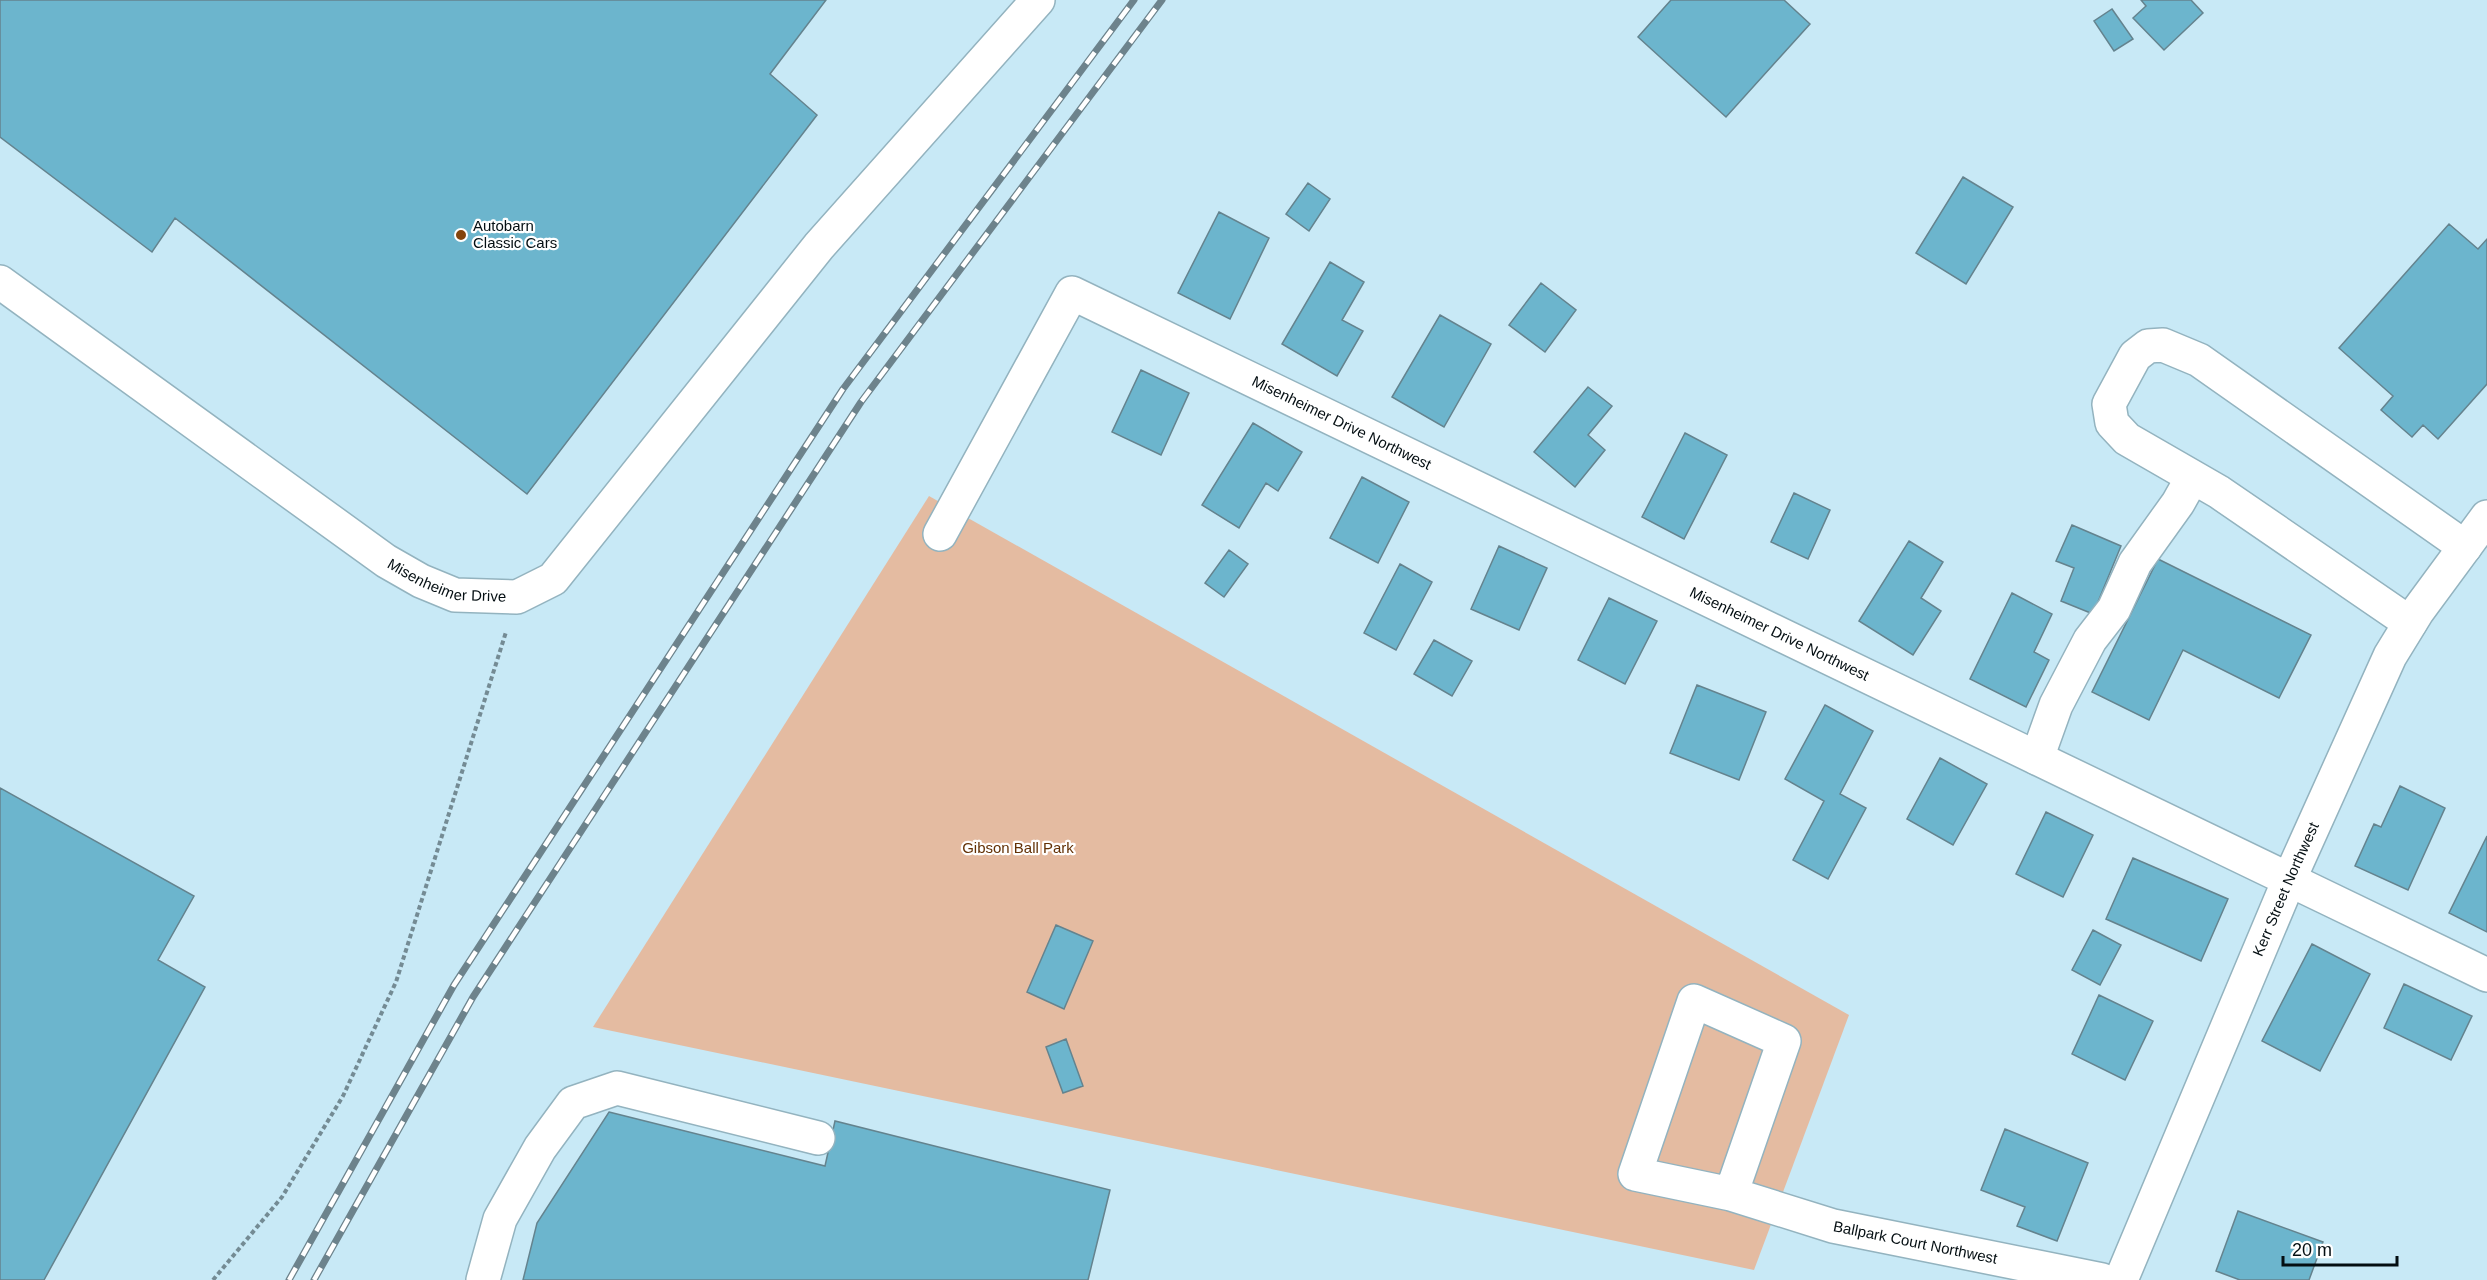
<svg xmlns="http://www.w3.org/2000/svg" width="2487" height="1280" font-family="Arial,sans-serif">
<rect width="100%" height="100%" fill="#c8e9f6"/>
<path fill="#e4bba1" d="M 929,496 L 1849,1015 L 1754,1270 L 593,1027 Z"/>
<path fill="#6cb5cd" stroke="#64838e" stroke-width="1.5" d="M 0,0 L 826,0 L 770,74 L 817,115 L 527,494 L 175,218 L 152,252 L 0,137 Z
M 1671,0 L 1784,0 L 1810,24 L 1726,117 L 1638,37 Z
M 2141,0 L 2191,0 L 2203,13 L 2164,50 L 2133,18 L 2146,6 Z
M 2112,9 L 2133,39 L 2114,51 L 2094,21 Z
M 1963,177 L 2013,207 L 1966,284 L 1916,253 Z
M 1308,183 L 1330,199 L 1309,231 L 1286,214 Z
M 1219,212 L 1269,238 L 1230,319 L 1178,293 Z
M 2449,224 L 2478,249 L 2487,239 L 2487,384 L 2438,439 L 2423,425 L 2412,437 L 2381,410 L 2393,396 L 2339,348 Z
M 1330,262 L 1364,282 L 1342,320 L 1363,331 L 1337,376 L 1282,344 Z
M 1541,283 L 1576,310 L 1545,352 L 1509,325 Z
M 1440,315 L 1491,344 L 1444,427 L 1392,397 Z
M 1141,370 L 1189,393 L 1161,455 L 1112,432 Z
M 1588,387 L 1612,406 L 1588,435 L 1605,450 L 1575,487 L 1534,452 Z
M 1253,423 L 1302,452 L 1278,491 L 1266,483 L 1239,528 L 1202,505 Z
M 1685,433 L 1727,455 L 1684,539 L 1642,517 Z
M 1362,477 L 1409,502 L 1378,563 L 1330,538 Z
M 1794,493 L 1830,510 L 1808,559 L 1771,542 Z
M 2072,525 L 2121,546 L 2093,614 L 2061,601 L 2074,568 L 2056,561 Z
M 1909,541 L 1943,562 L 1921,598 L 1941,611 L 1913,655 L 1859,621 Z
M 1499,546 L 1547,568 L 1519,630 L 1471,609 Z
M 1229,550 L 1248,564 L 1224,597 L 1205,583 Z
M 2158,559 L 2311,635 L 2279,698 L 2183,650 L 2149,720 L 2092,692 Z
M 1400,564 L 1432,582 L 1396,650 L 1364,633 Z
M 2012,593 L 2052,614 L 2034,652 L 2049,660 L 2026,707 L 1970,679 Z
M 1609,598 L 1657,621 L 1625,684 L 1578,660 Z
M 1434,640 L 1472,661 L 1452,696 L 1414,674 Z
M 1697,685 L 1766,712 L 1739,780 L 1670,753 Z
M 1825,705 L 1873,731 L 1840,794 L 1866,808 L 1828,879 L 1793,860 L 1824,801 L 1785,779 Z
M 1940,758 L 1987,784 L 1953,845 L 1907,819 Z
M 2400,786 L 2445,808 L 2408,890 L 2355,866 L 2374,824 L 2381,827 Z
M 0,788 L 194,896 L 158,960 L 205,987 L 44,1280 L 0,1280 Z
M 2046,812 L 2093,835 L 2063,897 L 2016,874 Z
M 2487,836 L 2487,932 L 2449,913 Z
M 2133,858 L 2228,899 L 2201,961 L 2106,919 Z
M 1056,925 L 1093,941 L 1064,1009 L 1027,992 Z
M 2093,930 L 2121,945 L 2100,985 L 2072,970 Z
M 2312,944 L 2370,974 L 2320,1071 L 2262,1041 Z
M 2404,984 L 2472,1016 L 2451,1060 L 2384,1028 Z
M 2099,995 L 2153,1021 L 2125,1080 L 2072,1054 Z
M 1066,1039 L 1083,1086 L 1063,1093 L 1046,1047 Z
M 609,1112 L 825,1166 L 835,1121 L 1110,1190 L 1088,1280 L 523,1280 L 537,1223 Z
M 2005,1129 L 2088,1163 L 2057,1241 L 2017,1226 L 2025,1207 L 1981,1190 Z
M 2238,1211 L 2323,1242 L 2309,1280 L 2240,1280 L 2216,1271 Z"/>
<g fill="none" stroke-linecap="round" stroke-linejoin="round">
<defs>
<g id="minor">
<path id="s1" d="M 0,282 L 386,561 L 421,581 L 455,595 L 517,597 L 553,579 L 819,246 L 1038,0"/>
<path id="s2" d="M 940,534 L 1072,293 L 2487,975"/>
<path d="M 2410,623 L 2219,492 L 2127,439 L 2112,423 L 2109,404 L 2135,356 L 2148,346 L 2163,345 L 2199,360 L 2465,547"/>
<path d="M 2037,758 L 2056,705 L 2090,640 L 2114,609 L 2135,563 L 2178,503 L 2192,478"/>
<path id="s3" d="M 1731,1194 L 1784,1041 L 1694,1001 L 1635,1174 L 1731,1194 L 1833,1226 L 2102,1280"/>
<path d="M 483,1280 L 500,1219 L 540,1148 L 573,1103 L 617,1088 L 818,1138"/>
<path id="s4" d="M 2121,1280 L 2289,880 L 2390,656 L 2417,612 L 2487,517"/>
</g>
</defs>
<use href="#minor" stroke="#93b3bf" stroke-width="36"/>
<path stroke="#748b94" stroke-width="4" stroke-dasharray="4.5 3" stroke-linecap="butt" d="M 213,1280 L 282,1197 L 343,1096 L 396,982 L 506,632"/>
<use href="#minor" stroke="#fff" stroke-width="33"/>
<defs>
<path id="rail" d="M 289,1280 L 454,985 L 843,389 L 1134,0
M 314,1280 L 473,997 L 861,402 L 1162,0"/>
</defs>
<use href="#rail" stroke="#6d838c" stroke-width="7"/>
<use href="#rail" stroke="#fff" stroke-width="4.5" stroke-dasharray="14" stroke-linecap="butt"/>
</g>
<circle fill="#84440c" stroke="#fff" stroke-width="2" cx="461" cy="235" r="6"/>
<g text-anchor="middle" stroke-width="4.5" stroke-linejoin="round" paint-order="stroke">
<g font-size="15" fill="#040e12" stroke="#fff" text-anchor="start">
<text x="473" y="231">Autobarn<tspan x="473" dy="17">Classic Cars</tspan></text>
</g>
<g font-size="15" fill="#040e12" stroke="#fff">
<text dy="5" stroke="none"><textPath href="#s2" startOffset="574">Misenheimer Drive Northwest</textPath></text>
<text dy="5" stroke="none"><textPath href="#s1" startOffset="542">Misenheimer Drive</textPath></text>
<text dy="5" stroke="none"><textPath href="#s2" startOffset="1060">Misenheimer Drive Northwest</textPath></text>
<text dy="5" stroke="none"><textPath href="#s4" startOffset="424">Kerr Street Northwest</textPath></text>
<text dy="5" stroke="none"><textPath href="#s3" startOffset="732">Ballpark Court Northwest</textPath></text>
</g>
<g font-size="15" fill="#633105" stroke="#fff">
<text x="1018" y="853">Gibson Ball Park</text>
</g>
</g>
<path d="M2283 1256v9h114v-9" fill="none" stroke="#040e12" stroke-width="3"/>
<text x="2292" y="1256" font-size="18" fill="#040e12" stroke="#ffffff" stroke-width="4.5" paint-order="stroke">20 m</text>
</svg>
